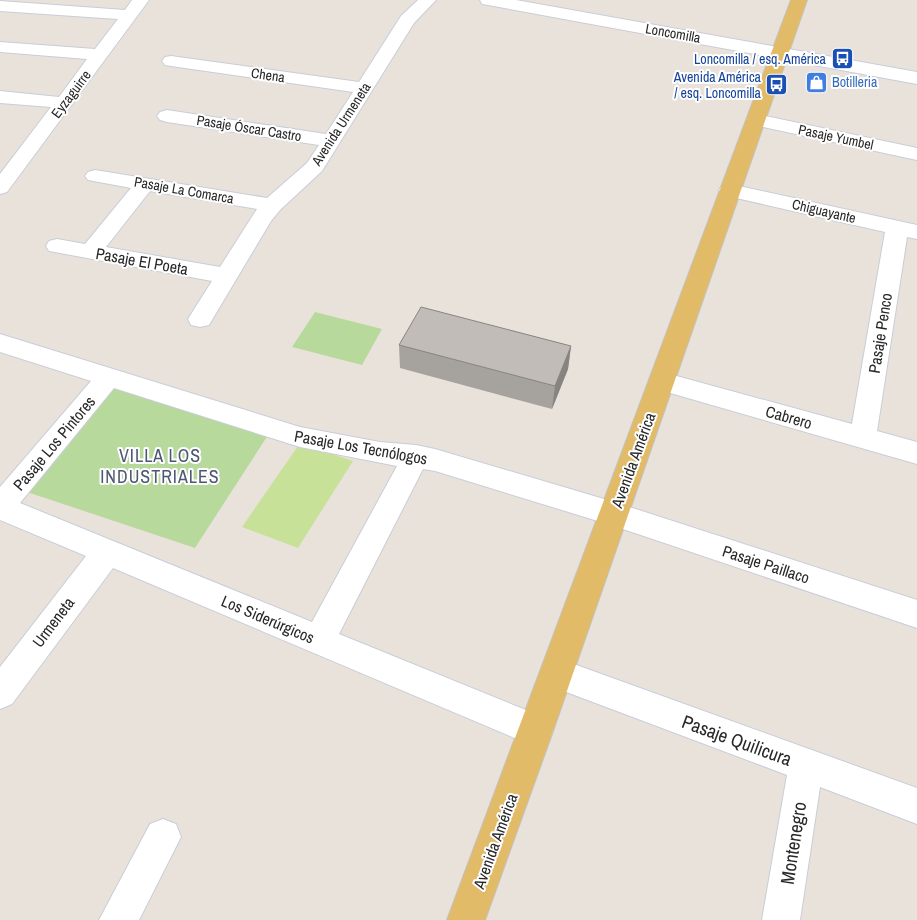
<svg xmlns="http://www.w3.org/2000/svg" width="917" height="920" font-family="'Archivo Narrow',sans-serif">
<rect width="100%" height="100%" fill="#e9e2db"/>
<path fill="#b7da9c" d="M 315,312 L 382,329 L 362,365 L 292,347 Z
M 114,386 L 270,432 L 195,548 L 27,492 Z"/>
<path fill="#c8e199" d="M 300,443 L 353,461 L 298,548 L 242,527 Z"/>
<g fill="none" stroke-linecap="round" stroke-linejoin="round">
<defs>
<path id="minor" d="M 132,0 L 149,0 L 7,192 L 0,194 L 0,174 L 51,107 L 0,103 L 0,91 L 59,97 L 87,59 L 0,52 L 0,42 L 95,49 L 118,19 L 0,11 L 0,1 L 125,10 Z
M 418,0 L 436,0 L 414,23 L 322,171 L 280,210 L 271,221 L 209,325 L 200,327 L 191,325 L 188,319 L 212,281 L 49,251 L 46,246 L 49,241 L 57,239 L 85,244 L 131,188 L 88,180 L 85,176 L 88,172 L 95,170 L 267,198 L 307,163 L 319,145 L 167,122 L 160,120 L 157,116 L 160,112 L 167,110 L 326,134 L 353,92 L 171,66 L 165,65 L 162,61 L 165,57 L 171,56 L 359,82 L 401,16 ZM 150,191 L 257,209 L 220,267 L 106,247 Z
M 480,0 L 516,0 L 917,72 L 917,84 L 488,5 L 482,4 Z
M 756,114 L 917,148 L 917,160 L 749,124 L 746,120 L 749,116 Z
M 730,184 L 917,225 L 917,239 L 907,237 L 877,431 L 917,442 L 917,464 L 653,388 L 649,381 L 653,374 L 662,372 L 852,424 L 885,232 L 723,195 L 719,190 L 723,185 Z
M 0,334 L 300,427 L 380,442 L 416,445 L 435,449 L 614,502 L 917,600 L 917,628 L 614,526 L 435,471 L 423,469 L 339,634 L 548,719 L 553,731 L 548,743 L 536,747 L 113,568 L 12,704 L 0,709 L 0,667 L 86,556 L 0,520 L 0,487 L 91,381 L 0,352 ZM 114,388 L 300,447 L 397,466 L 312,622 L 20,503 Z
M 557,658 L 917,788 L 917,824 L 820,787 L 800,920 L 762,920 L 787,775 L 545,684 L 541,673 L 545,662 Z
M 163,819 L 176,824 L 181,837 L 139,920 L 99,920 L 150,824 Z"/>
<path id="major" d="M 791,0 L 807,0 L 553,731 L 485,920 L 447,920 Z"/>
</defs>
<use href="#minor" stroke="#c9cdd8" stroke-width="2"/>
<use href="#major" stroke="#c3c3c3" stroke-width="2"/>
<use href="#minor" fill="#fff" fill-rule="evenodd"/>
<use href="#major" fill="#e1bb67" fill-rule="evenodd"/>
</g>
<path fill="#a6a29d" d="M 399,345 L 571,346 L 568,369 L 552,409 L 400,368 Z"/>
<path fill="#878480" d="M 571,346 L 568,369 L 552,409 L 555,386 Z"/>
<path fill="#c1bcb7" stroke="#878480" d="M 421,307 L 571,346 L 555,386 L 399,345 Z"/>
<defs>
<symbol id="bus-square" viewBox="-11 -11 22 22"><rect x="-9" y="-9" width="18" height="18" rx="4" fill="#1a4fb4" stroke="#fff"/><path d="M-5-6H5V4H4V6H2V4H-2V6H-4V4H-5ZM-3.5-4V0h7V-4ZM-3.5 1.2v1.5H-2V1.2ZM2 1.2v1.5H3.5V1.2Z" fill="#fff"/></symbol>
<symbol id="shop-square" viewBox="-11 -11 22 22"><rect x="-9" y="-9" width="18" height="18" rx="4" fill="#3f7fe0" stroke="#fff"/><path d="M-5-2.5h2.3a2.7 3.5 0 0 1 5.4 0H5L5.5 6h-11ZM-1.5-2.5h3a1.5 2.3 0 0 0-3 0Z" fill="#fff"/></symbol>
</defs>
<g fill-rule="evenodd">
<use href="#bus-square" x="830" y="46" width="25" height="25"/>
<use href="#shop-square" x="804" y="70" width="25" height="25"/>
<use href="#bus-square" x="764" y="72" width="25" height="25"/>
</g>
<g text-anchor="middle" stroke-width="4" stroke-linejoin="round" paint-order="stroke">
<g font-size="14" fill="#282828" stroke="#fff">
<text transform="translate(673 33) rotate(10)" y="5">Loncomilla</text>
<text transform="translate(268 75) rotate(8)" y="5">Chena</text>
<text transform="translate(71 94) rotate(-53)" y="5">Eyzaguirre</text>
<text transform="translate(341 124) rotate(-57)" y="5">Avenida Urmeneta</text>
<text transform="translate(249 128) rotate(9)" y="5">Pasaje Óscar Castro</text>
<text transform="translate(836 137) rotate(12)" y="5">Pasaje Yumbel</text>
<text transform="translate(184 190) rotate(10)" y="5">Pasaje La Comarca</text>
<text transform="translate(824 211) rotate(13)" y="5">Chiguayante</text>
</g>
<g font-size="14" fill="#164399" stroke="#fff" text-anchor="end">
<text x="826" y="64">Loncomilla / esq. América</text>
<text x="761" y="82">Avenida América<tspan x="761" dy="16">/ esq. Loncomilla</tspan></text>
</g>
<g font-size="14" fill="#366cbe" stroke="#fff" text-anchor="start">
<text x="832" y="87">Botilleria</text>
</g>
<g font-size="16" fill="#282828" stroke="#fff">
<text transform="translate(142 261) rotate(10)" y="6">Pasaje El Poeta</text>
<text transform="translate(880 333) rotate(-81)" y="6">Pasaje Penco</text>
<text transform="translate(789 417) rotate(16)" y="6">Cabrero</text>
<text transform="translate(54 443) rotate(-50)" y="6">Pasaje Los Pintores</text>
<text transform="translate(361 447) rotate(10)" y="6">Pasaje Los Tecnólogos</text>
<text transform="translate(633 460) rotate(-70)" y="6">Avenida América</text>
<text transform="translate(766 564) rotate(18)" y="6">Pasaje Paillaco</text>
<text transform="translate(268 619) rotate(23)" y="6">Los Siderúrgicos</text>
<text transform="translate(53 622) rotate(-53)" y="6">Urmeneta</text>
<text transform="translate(495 841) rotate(-70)" y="6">Avenida América</text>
</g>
<g font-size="18" letter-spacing="1" fill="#4d5773" stroke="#fff">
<text x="160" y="462">VILLA LOS<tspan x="160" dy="21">INDUSTRIALES</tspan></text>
</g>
<g font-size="19" fill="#282828" stroke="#fff">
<text transform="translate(737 740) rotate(20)" y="7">Pasaje Quilicura</text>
<text transform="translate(793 843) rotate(-81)" y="7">Montenegro</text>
</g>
</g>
</svg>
